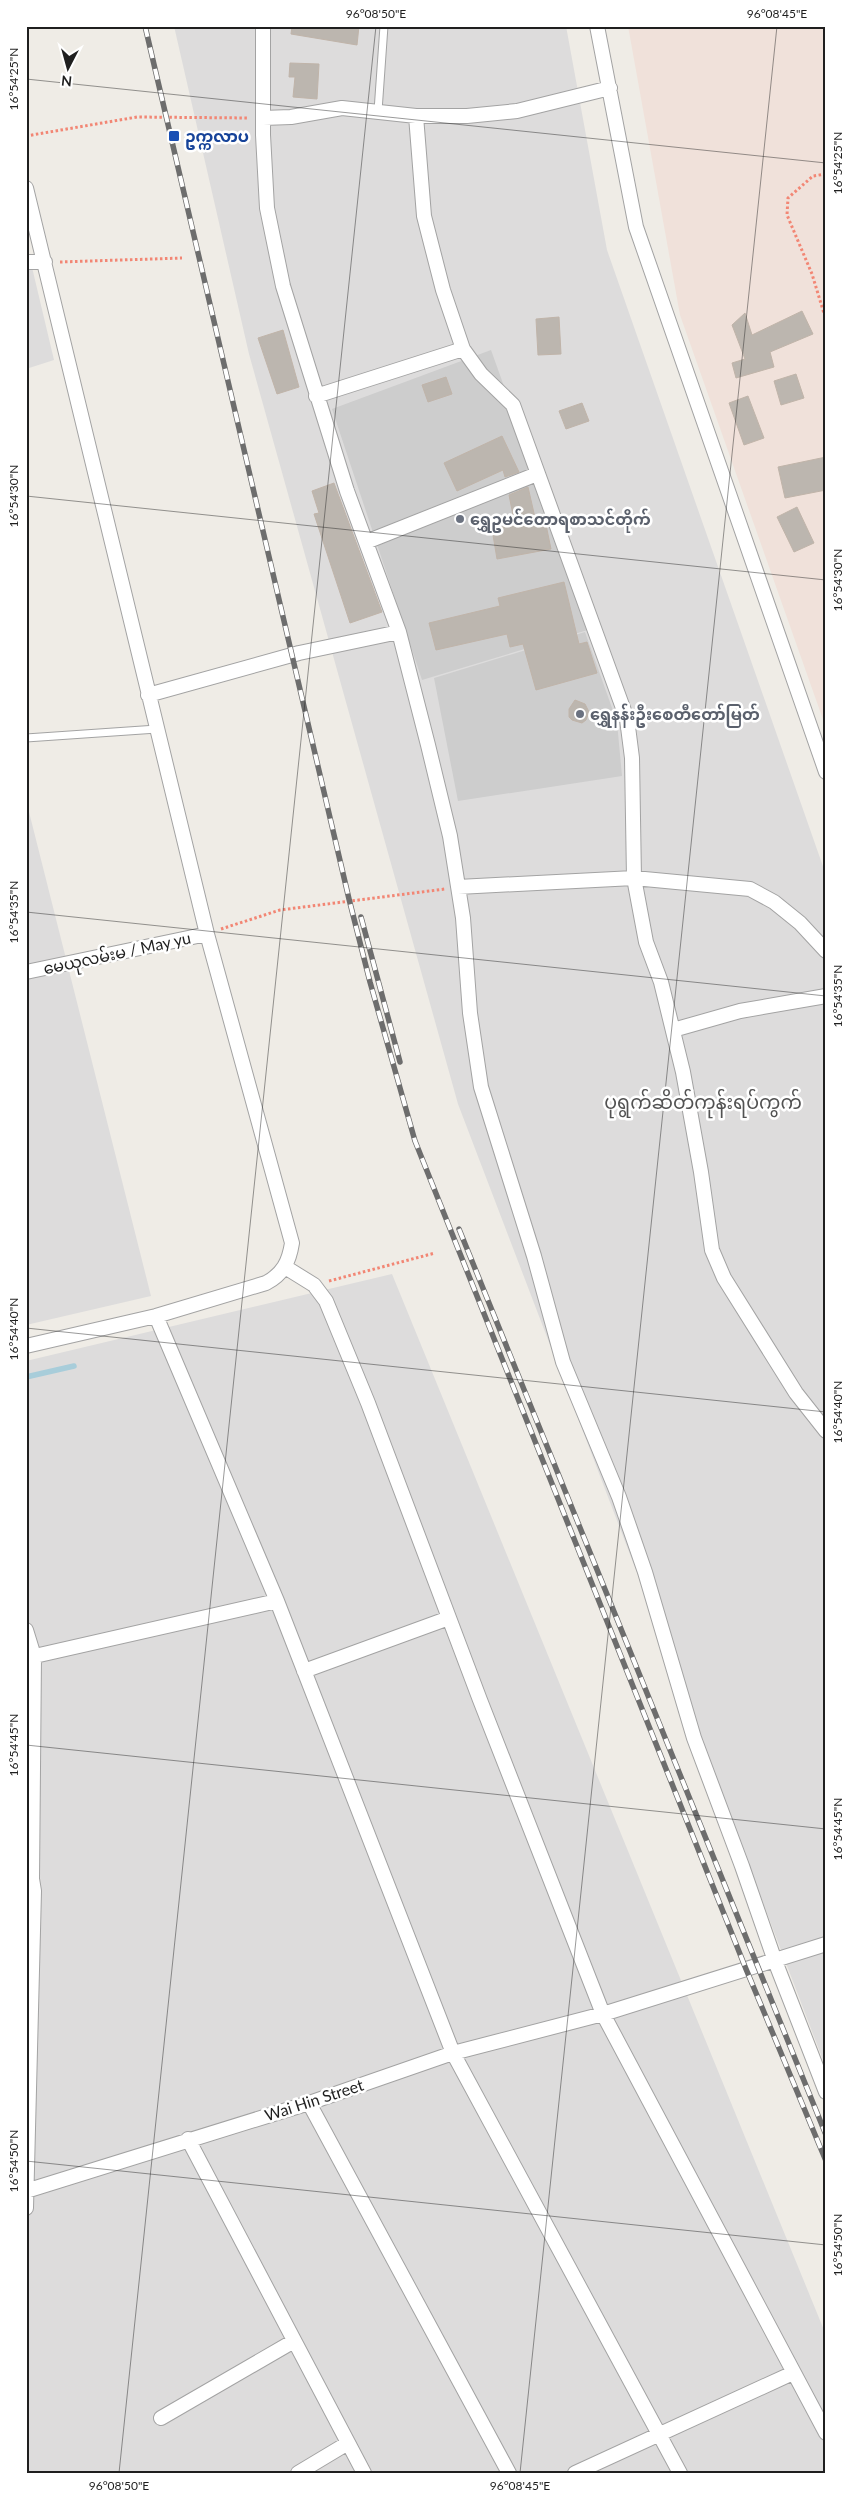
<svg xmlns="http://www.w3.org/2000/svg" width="852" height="2499" font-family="Lato,'Noto Sans Myanmar',sans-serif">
<rect width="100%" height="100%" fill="#efece6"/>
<path fill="#dddcdc" d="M 174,26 L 566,26 L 607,250 L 826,875 L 826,2068 L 458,1104 L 249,354 Z
M 26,242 L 54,360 L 26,369 Z
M 26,800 L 151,1296 L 26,1325 Z
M 392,1274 L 826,2335 L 826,2473 L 26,2473 L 26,1361 Z"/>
<path fill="#cdcdcd" d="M 491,350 L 591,629 L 422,680 L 332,409 Z
M 585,632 L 617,722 L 622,776 L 458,801 L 434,678 Z"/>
<path fill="#f0e1da" d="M 628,26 L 826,26 L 826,728 L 680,315 Z"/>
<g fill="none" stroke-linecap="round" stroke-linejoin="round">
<path stroke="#a8cdda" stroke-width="5.5" d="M 26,1377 L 74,1366"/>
</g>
<path fill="#bcb6af" stroke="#c0b4a9" d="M 292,26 L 359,26 L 357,45 L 291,34 Z
M 290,63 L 319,64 L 317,99 L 293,97 L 295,77 L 289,77 Z
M 802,311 L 813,334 L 770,352 L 774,367 L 736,378 L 732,363 L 745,359 L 732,325 L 745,313 L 752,335 Z
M 559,317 L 561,354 L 538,355 L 536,319 Z
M 283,330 L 299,387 L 277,394 L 258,338 Z
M 796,374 L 804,398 L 781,405 L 774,381 Z
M 446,377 L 452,394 L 428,402 L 422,385 Z
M 748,396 L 764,438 L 744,445 L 729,403 Z
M 582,403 L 589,421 L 566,429 L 559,411 Z
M 502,436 L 519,472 L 505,477 L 503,470 L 457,491 L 444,463 Z
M 826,457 L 826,490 L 785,498 L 778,467 Z
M 334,483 L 382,612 L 350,623 L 314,514 L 319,513 L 312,491 Z
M 528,487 L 536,522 L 545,520 L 551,549 L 497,559 L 492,529 L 515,525 L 509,495 Z
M 797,507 L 814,543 L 794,552 L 777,517 Z
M 564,582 L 579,644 L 587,642 L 597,673 L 536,690 L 523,644 L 510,647 L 507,634 L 436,650 L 429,623 L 500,606 L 498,598 Z
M 575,700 L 585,704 L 589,712 L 586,720 L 582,723 L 572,720 L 569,717 L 569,709 Z"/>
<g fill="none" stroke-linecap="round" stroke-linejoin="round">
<defs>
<path id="lane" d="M 378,111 L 384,26
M 26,738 L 157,729"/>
<path id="street" d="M 263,26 L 263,135 L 267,208 L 283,286 L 347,491 L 399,632 L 428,745 L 450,836 L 463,918 L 470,1013 L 481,1087 L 534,1256 L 563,1362 L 619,1497 L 645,1572 L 694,1738 L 742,1866 L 775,1961 L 826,2092
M 597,26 L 636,227 L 826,772
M 416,116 L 424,216 L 443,290 L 463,349 L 481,374 L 513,405 L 627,719 L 632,758 L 634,878 L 646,942 L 661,982 L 683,1072 L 701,1172 L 712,1250 L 724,1278 L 796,1393 L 826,1431
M 263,118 L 291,117 L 342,108 L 416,116 L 467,116 L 517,111 L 610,88
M 26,188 L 207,934 L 292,1243 C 289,1262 283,1274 266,1283 L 156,1316 L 26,1346
M 26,262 L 45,262
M 316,396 L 463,349
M 366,542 L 537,474
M 148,695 L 299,653 L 399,632
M 458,887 L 634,878 L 750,889 L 774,902 L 800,923 L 826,951
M 26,972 L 207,934
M 673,1030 L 740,1011 L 826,996
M 285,1267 L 314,1285 L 326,1301 L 368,1403 L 480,1700 L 603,2014 L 826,2433
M 156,1316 L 277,1601 L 453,2053 L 680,2473
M 26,1630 L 34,1656 L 32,1879
M 26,1658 L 277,1601
M 304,1671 L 449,1618
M 26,1880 L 32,1879 L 34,1891 L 26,2208
M 309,2103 L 509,2473
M 188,2139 L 364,2473
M 26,2191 L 309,2103 L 453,2053 L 603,2014 L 826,1944
M 161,2418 L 294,2341
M 298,2473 L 348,2443
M 575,2473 L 793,2373"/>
</defs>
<use href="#lane" stroke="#a3a3a3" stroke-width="9"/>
<use href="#street" stroke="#a3a3a3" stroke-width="16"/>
<path stroke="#f28674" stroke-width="3" stroke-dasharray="2.5 2.5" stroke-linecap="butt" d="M 26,136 L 137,117 L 249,118
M 826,174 L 813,176 L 788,198 L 787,215 L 812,274 L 826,320
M 60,262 L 182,258
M 221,929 L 280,910 L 445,889
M 329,1281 L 435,1253"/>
<use href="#lane" stroke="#fff" stroke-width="7"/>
<use href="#street" stroke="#fff" stroke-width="14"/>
<defs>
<path id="rail" d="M 145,26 L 349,899 L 370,982 L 415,1141 L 746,1969 L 826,2161
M 361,917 L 400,1062
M 459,1229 L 826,2135"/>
</defs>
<use href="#rail" stroke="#6d6d6d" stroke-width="5.5"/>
<use href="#rail" stroke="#fff" stroke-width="4" stroke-dasharray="11" stroke-linecap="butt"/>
</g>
<path fill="none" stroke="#1f1f1f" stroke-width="1" stroke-opacity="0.45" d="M 26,79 L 826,163M 26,496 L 826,580M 26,912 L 826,996M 26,1328 L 826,1412M 26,1745 L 826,1829M 26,2161 L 826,2245M 119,2473 L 376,26M 520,2473 L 777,26"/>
<rect fill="#1a4fb4" stroke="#fff" stroke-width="2" x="168" y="130" width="12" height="12" rx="2.5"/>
<g fill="#6b7280" stroke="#fff" stroke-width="2">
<circle cx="460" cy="519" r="5"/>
<circle cx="580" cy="714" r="5"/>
</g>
<g text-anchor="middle" stroke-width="5" stroke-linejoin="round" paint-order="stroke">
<g font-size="16" font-weight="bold" fill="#164399" stroke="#fff" text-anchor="start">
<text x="185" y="142">ဥက္ကလာပ</text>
</g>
<g font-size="16" font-weight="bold" fill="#5b616d" stroke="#fff" text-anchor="start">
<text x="470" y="525">ရွှေဥမင်တောရစာသင်တိုက်</text>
<text x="590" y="720">ရွှေနန်းဦးစေတီတော်မြတ်</text>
</g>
<g font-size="16" fill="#1f1f1f" stroke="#fff">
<text transform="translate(117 953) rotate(-12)" y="6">မေယုလမ်းမ / May yu</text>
<text transform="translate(314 2100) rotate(-18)" y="6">Wai Hin Street</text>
</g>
<g font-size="19" fill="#525252" stroke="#fff">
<text x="703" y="1109">ပုရွက်ဆိတ်ကုန်းရပ်ကွက်</text>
</g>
</g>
<rect width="852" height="2499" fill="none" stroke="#ffffff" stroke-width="55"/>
<g transform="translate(68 68) rotate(186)" stroke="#ffffff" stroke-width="4" paint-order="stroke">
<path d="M0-4L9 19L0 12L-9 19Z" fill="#1f1f1f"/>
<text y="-8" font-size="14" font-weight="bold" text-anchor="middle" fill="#1f1f1f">N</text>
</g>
<rect x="28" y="28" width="796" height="2444" fill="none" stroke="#1f1f1f" stroke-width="2"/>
<g font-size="12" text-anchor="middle" fill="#1f1f1f">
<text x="376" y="18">96°08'50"E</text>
<text x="777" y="18">96°08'45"E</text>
<text transform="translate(14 79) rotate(-90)" y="4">16°54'25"N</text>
<text transform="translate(838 163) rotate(-90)" y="4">16°54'25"N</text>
<text transform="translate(14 496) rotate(-90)" y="4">16°54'30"N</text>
<text transform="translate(838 580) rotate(-90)" y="4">16°54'30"N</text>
<text transform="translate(14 912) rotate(-90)" y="4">16°54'35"N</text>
<text transform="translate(838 996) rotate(-90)" y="4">16°54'35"N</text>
<text transform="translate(14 1329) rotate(-90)" y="4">16°54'40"N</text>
<text transform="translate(838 1412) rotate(-90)" y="4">16°54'40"N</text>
<text transform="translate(14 1745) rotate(-90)" y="4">16°54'45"N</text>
<text transform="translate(838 1829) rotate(-90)" y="4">16°54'45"N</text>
<text transform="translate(14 2161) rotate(-90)" y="4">16°54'50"N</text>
<text transform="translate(838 2245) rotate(-90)" y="4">16°54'50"N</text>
<text x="119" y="2490">96°08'50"E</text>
<text x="520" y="2490">96°08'45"E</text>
</g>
</svg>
